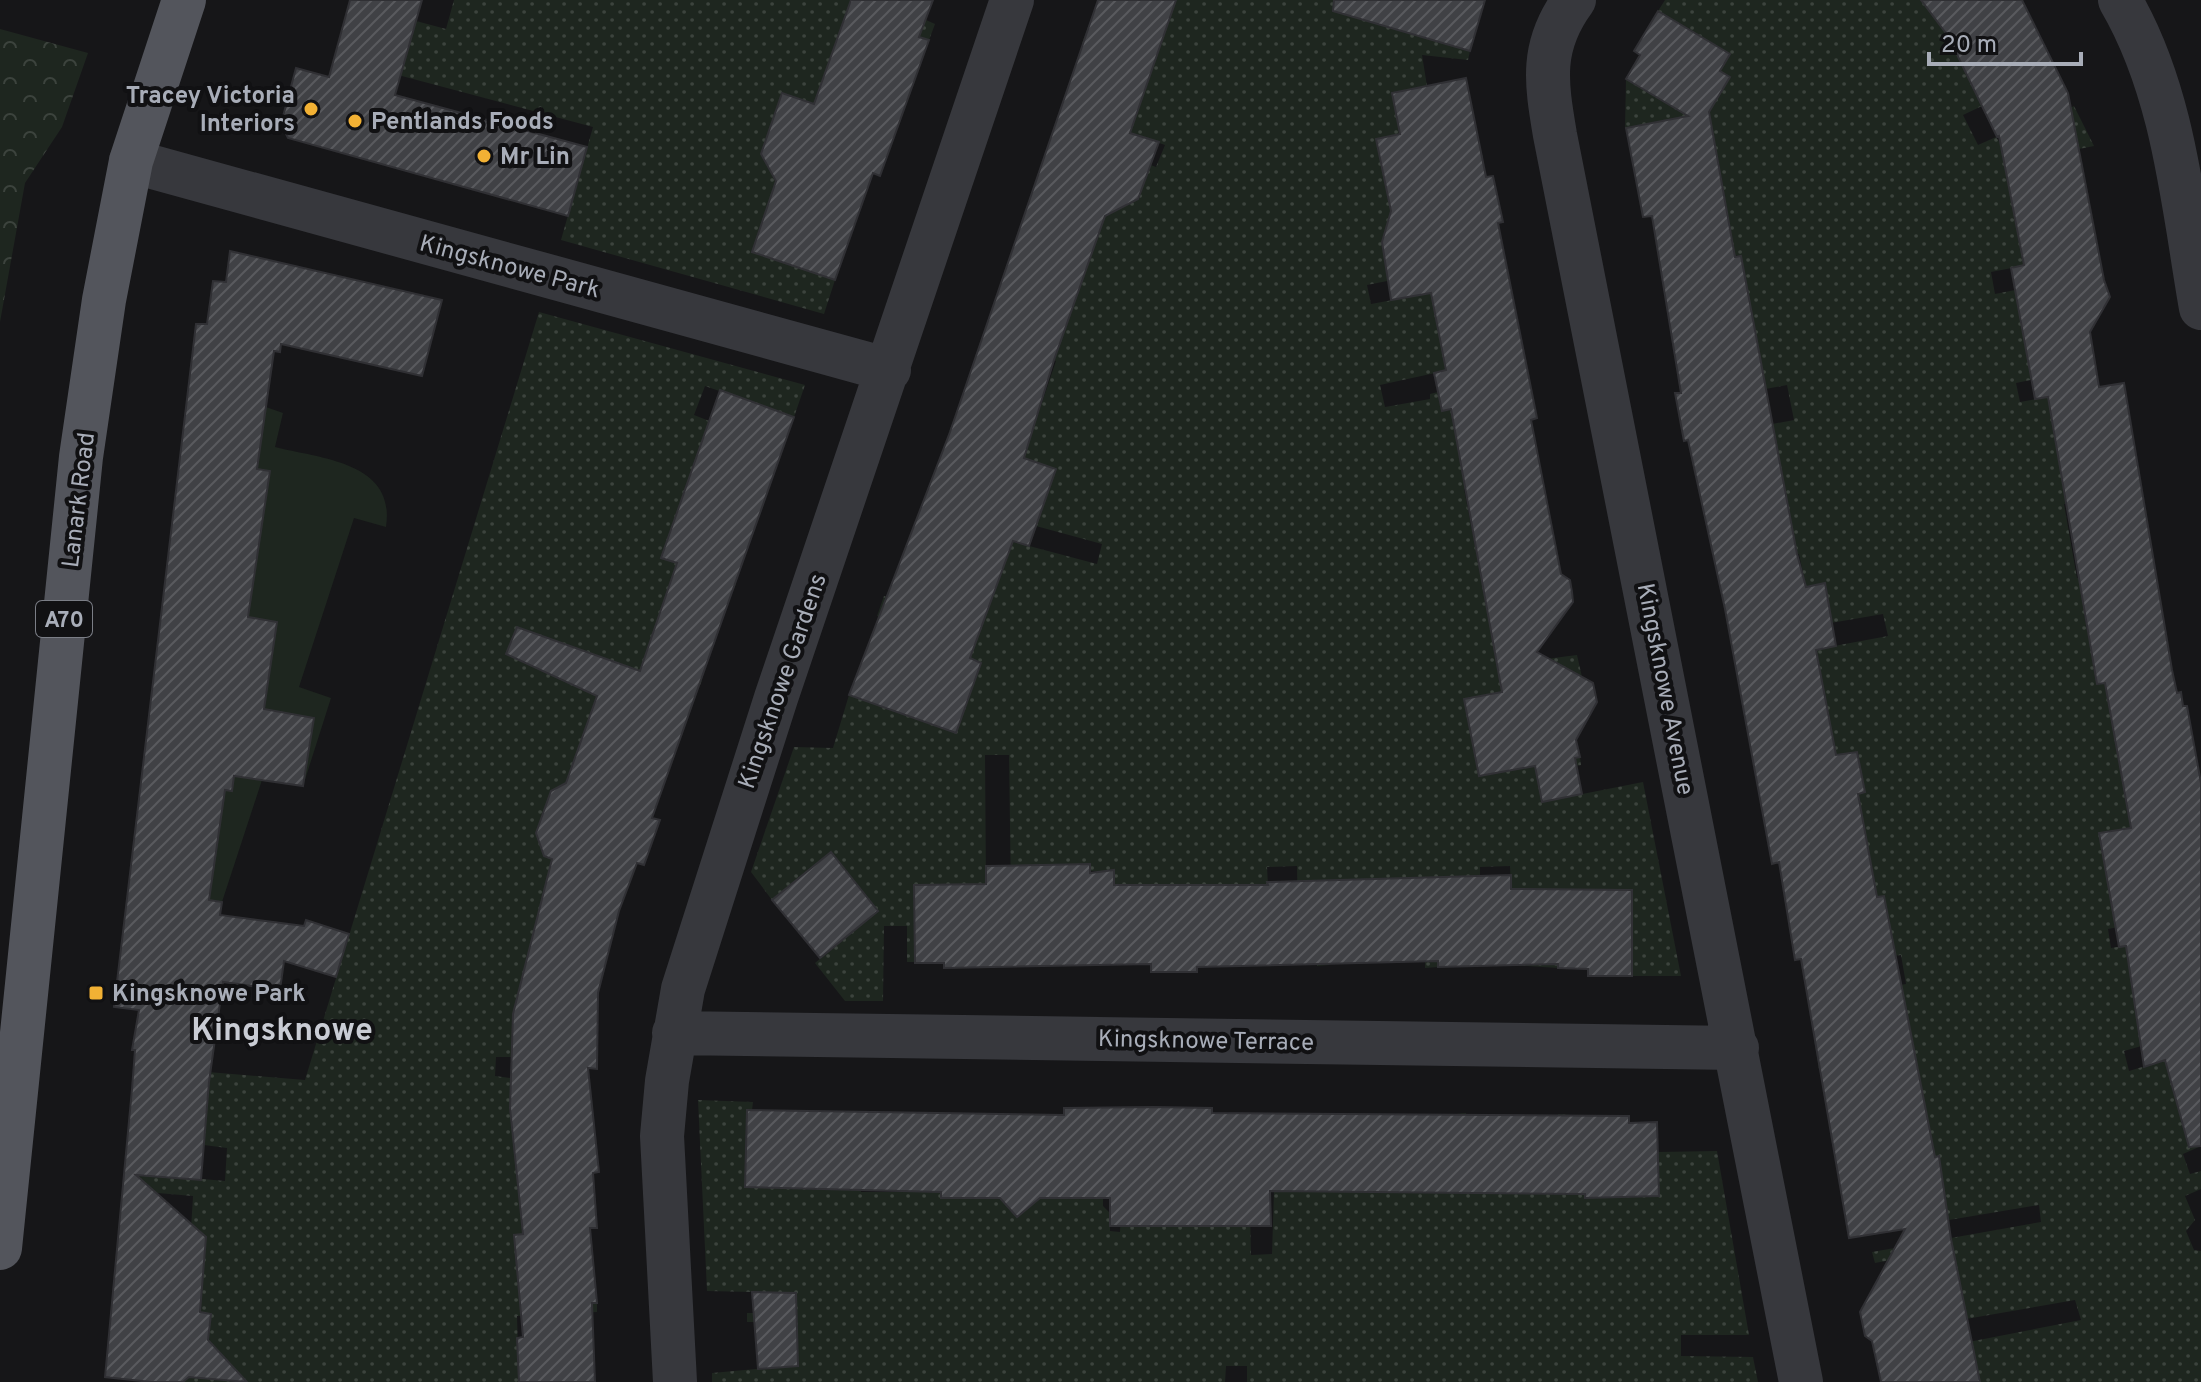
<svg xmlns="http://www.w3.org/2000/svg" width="2201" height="1382" font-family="Overpass,sans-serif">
<defs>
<pattern id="forest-crowns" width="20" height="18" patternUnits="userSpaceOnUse" patternTransform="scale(2)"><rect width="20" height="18" fill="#1e261f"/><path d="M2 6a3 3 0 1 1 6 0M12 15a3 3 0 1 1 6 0" fill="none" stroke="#3c433d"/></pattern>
<pattern id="garden-dots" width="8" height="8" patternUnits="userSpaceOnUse" patternTransform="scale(2)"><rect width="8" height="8" fill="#1e261f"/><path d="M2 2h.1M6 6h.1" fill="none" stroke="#3c433d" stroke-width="1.8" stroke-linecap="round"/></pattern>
<pattern id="building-hatch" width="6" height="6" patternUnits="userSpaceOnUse" patternTransform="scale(2)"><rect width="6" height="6" fill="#404145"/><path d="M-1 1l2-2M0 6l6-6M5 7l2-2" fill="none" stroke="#595a5e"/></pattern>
</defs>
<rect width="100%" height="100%" fill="#161618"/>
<path fill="#1e261f" d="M 266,407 L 283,413 L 275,447 C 322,459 396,462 386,527 L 354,518 L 299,687 L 331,698 L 303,786 L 314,718 L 241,706 L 277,622 L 243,617 L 256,564 L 270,471 L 257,469 Z
M 234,775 L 262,780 L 222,902 L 209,900 L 225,790 L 232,791 Z"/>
<path fill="url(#forest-crowns)" d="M 0,29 L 88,53 L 62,127 L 25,183 L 0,322 Z"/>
<path fill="url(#garden-dots)" d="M 454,0 L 886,0 L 928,14 L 926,20 L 935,24 L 929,40 L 848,12 L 861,120 L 782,94 L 861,207 L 860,210 L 787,185 L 770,235 L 759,231 L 752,251 L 835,280 L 824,314 L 561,240 L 593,127 L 368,67 L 410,42 L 416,21 L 446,29 Z
M 1176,0 L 1400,0 L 1392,28 L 1470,51 L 1468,60 L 1422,55 L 1427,86 L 1400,134 L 1376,139 L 1383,172 L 1481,152 L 1483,157 L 1447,165 L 1503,258 L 1367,285 L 1371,304 L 1431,293 L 1522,354 L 1380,385 L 1385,407 L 1430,399 L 1430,394 L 1438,392 L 1442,411 L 1451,409 L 1461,461 L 1537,447 L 1538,454 L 1466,470 L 1469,487 L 1464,489 L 1478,561 L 1556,546 L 1557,553 L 1480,569 L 1497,665 L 1577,655 L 1582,677 L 1464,699 L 1479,776 L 1580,757 L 1581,765 L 1537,774 L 1542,802 L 1643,782 L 1681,976 L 1632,976 L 1632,890 L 1559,890 L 1558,968 L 1514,965 L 1510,866 L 1480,867 L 1480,888 L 1436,889 L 1438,967 L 1425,968 L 1425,945 L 1405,878 L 1328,880 L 1329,965 L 1317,966 L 1318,923 L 1298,923 L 1297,866 L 1267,867 L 1268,885 L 1225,886 L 1226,967 L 1217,967 L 1218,962 L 1116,963 L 1114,871 L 1090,871 L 1089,864 L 1057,865 L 1012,966 L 1009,755 L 985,755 L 986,884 L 914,885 L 915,962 L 907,962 L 907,926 L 884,926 L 883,1001 L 845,1001 L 815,963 L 878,911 L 831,852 L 772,900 L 751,872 L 794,747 L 833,748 L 849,695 L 956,732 L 981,663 L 881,627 L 883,619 L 877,616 L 884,596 L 980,630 L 919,517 L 1097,564 L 1102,544 L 1036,526 L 1056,469 L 949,432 L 960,403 L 1034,426 L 1056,361 L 983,336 L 987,323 L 1024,336 L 1030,320 L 1064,332 L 1088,264 L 1017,239 L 1111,195 L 1132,202 L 1139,199 L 1145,180 L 1142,171 L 1050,141 L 1053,130 L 1156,167 L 1165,145 L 1130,133 L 1153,68 L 1082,43 L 1093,14 L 1162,38 Z
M 1665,0 L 1921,0 L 1933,17 L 1951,3 L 2022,2 L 2032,21 L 1991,41 L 1979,56 L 1962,65 L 1982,106 L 1963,115 L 1978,145 L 1996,137 L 2000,143 L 2074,106 L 2094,146 L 2074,150 L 2091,253 L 1991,272 L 1995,294 L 2015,290 L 2044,377 L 2016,383 L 2020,402 L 2048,397 L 2063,479 L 2139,466 L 2141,489 L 2064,504 L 2077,578 L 2117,570 L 2122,592 L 2158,585 L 2160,599 L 2084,613 L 2097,684 L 2141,676 L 2109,706 L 2124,790 L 2200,777 L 2201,809 L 2173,836 L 2122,830 L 2099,833 L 2201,911 L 2108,929 L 2111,948 L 2142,943 L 2128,961 L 2133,994 L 2201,1029 L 2124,1051 L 2129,1071 L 2165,1060 L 2185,1135 L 2201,1131 L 2201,1146 L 2183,1154 L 2190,1174 L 2201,1171 L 2201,1189 L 2185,1196 L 2195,1220 L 2186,1231 L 2194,1250 L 2201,1251 L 2201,1382 L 1980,1382 L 1952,1352 L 1877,1367 L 1876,1360 L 2081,1320 L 2075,1300 L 1966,1319 L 1936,1251 L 1875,1263 L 1872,1252 L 2041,1222 L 2039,1205 L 1943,1221 L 1921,1190 L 1944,1187 L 1939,1156 L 1916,1160 L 1893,1055 L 1819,1069 L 1814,1039 L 1888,1026 L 1883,988 L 1906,984 L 1901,955 L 1878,958 L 1877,954 L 1802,966 L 1801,959 L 1889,926 L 1884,896 L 1862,900 L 1854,856 L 1780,868 L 1779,862 L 1843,796 L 1864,792 L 1858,753 L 1762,770 L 1807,651 L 1888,636 L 1883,614 L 1813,626 L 1812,619 L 1831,615 L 1825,584 L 1806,587 L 1799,554 L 1723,568 L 1735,431 L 1794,420 L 1787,385 L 1760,390 L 1677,365 L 1675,356 L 1693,352 L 1740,256 L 1656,240 L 1730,227 L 1718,158 L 1683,163 L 1667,120 L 1625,128 L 1626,79 L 1693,119 L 1710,110 L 1730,77 L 1720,71 L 1730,54 L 1658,11 Z
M 539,312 L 805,385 L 794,417 L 705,386 L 694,415 L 722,426 L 770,483 L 760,515 L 685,489 L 661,557 L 736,584 L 733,591 L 715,585 L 644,661 L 702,681 L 697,691 L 580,649 L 554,674 L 598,691 L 577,752 L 664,782 L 562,786 L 551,791 L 536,833 L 540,844 L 559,852 L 556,861 L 628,887 L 624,898 L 590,887 L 524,969 L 599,989 L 595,999 L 512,1057 L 496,1057 L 495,1076 L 511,1078 L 520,1206 L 596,1198 L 596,1206 L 556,1207 L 524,1234 L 514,1235 L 521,1309 L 597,1303 L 597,1312 L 517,1316 L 519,1382 L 183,1382 L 189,1377 L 220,1379 L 228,1362 L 223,1356 L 207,1353 L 211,1314 L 182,1310 L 193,1270 L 204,1263 L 206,1237 L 191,1229 L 193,1196 L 122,1190 L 124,1172 L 225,1181 L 227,1148 L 204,1145 L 172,1069 L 305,1080 Z
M 698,1100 L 753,1102 L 752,1110 L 747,1110 L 745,1187 L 861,1149 L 861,1192 L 936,1192 L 936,1112 L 944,1112 L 942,1198 L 1103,1198 L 1103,1206 L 1110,1213 L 1110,1231 L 1120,1232 L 1121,1212 L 1250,1212 L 1251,1255 L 1272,1254 L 1274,1191 L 1346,1192 L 1348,1113 L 1355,1113 L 1354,1163 L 1454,1192 L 1456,1114 L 1466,1113 L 1465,1166 L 1557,1193 L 1558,1114 L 1583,1116 L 1585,1198 L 1658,1196 L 1658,1152 L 1717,1151 L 1749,1335 L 1681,1335 L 1681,1356 L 1753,1357 L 1758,1382 L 1247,1382 L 1247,1366 L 1226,1366 L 1225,1382 L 712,1382 L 712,1373 L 798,1365 L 783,1322 L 747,1322 L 747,1313 L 795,1313 L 795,1293 L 707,1291 Z"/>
<path fill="url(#building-hatch)" stroke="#303034" stroke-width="2" d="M 350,0 L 422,0 L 395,95 L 587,147 L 568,216 L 288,138 L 281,124 L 296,68 L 329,77 Z
M 851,0 L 933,0 L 919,37 L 929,40 L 880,176 L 873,173 L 835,280 L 752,252 L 776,181 L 761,154 L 782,93 L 814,104 Z
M 1098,0 L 1176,0 L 1130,133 L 1159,142 L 1138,199 L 1105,216 L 1054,360 L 1024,458 L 1056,469 L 1029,546 L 1013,541 L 970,658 L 981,663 L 956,733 L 849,695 L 950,432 Z
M 1334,0 L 1485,0 L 1470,51 L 1333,11 Z
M 1921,0 L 2022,0 L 2068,93 L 2104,280 L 2110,297 L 2090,332 L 2099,387 L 2124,383 L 2172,670 L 2177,693 L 2181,692 L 2183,706 L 2187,706 L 2201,783 L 2201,1146 L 2189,1147 L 2165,1060 L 2144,1067 L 2126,946 L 2119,947 L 2099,833 L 2131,828 L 2105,683 L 2097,684 L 2048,397 L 2035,399 L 2011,268 L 2024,265 L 1999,136 L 1997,137 L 1948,36 Z
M 1658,11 L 1730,54 L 1720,71 L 1730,77 L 1709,112 L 1735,257 L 1741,256 L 1797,554 L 1806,587 L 1825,583 L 1836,646 L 1816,650 L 1836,755 L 1857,752 L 1865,792 L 1858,794 L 1877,897 L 1884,896 L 1935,1157 L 1939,1156 L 1951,1239 L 1980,1382 L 1881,1382 L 1872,1341 L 1865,1336 L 1860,1312 L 1905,1229 L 1849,1238 L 1801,959 L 1795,960 L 1779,862 L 1772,864 L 1725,609 L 1688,440 L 1684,441 L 1675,393 L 1681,393 L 1652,216 L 1643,217 L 1626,128 L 1688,116 L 1626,79 L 1640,55 L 1634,51 Z
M 1466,78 L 1486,177 L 1493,176 L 1503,222 L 1498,223 L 1537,418 L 1531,420 L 1561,574 L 1570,580 L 1572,592 L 1573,602 L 1537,652 L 1593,683 L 1597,702 L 1576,740 L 1580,757 L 1575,758 L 1582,794 L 1542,802 L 1535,766 L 1479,776 L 1464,699 L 1502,692 L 1451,409 L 1442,411 L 1434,373 L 1446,370 L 1431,293 L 1391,300 L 1382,242 L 1391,211 L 1376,139 L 1400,134 L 1392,93 Z
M 230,251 L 442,300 L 422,376 L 281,344 L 280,352 L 274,351 L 257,469 L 270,471 L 248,617 L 277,622 L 264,709 L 314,718 L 303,786 L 234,776 L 232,791 L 225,790 L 209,900 L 222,902 L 220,915 L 304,926 L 306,920 L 349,934 L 336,977 L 284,961 L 280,990 L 223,982 L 209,1082 L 201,1180 L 136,1175 L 206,1237 L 200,1312 L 211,1314 L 208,1340 L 247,1382 L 189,1377 L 183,1382 L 151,1382 L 105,1377 L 132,1089 L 135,1050 L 132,1050 L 139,1010 L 114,1007 L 196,324 L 207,324 L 213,281 L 226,282 Z
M 720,390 L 794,417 L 652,818 L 660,820 L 644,865 L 637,863 L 619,911 L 598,993 L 597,1069 L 588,1068 L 599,1172 L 593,1173 L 597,1228 L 590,1228 L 597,1303 L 592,1303 L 595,1382 L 519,1382 L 517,1338 L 523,1337 L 514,1235 L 523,1234 L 510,1108 L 513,1014 L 552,859 L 544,856 L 536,833 L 551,791 L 566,783 L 597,696 L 506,654 L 517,627 L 640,671 L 677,563 L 661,558 Z
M 831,852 L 878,911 L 820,958 L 772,900 Z
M 1090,864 L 1090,873 L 1114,870 L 1114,885 L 1268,885 L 1267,882 L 1511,875 L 1511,889 L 1632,890 L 1632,976 L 1588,976 L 1588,969 L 1558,968 L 1558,964 L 1438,967 L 1438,961 L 1197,967 L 1197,972 L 1151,972 L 1151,964 L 944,968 L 944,963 L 915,963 L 914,885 L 986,884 L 986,866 Z
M 1153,1107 L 1212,1108 L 1212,1113 L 1629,1116 L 1629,1123 L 1657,1122 L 1659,1196 L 1585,1198 L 1585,1194 L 1270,1191 L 1271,1226 L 1110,1226 L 1110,1198 L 1040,1198 L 1017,1217 L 1000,1198 L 941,1198 L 941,1192 L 745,1187 L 747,1110 L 1064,1115 L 1064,1108 Z
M 752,1292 L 796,1293 L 798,1366 L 758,1369 Z"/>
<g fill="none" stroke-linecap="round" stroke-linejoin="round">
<path stroke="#37383d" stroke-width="44" d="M 1574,0 C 1540,46 1546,82 1555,135 L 1801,1382
M 2120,0 C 2174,92 2183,205 2201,308
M 131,161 L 889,370
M 674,1033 L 1737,1048
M 675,1382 L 662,1136 L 667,1081 L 683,989 L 776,698 L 1012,0"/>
<path stroke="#53555c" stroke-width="44" d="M 0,1248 L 81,457 L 104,300 L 131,161 L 184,0"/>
</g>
<g fill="#f2b134" stroke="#111113" stroke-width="3">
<circle cx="311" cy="109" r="8"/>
<circle cx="355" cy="121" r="8"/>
<circle cx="484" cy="156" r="8"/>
<rect x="88" y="985" width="16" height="16" rx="4"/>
</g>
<g text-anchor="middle" stroke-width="8" stroke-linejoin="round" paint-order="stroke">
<rect fill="#111113" stroke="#7b7e86" stroke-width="2" x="36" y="601" width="56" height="36" rx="6"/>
<g font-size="22" font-weight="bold" fill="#a8adb8">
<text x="64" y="627">A70</text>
</g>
<g font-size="24" font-weight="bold" fill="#a8adb8" stroke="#111113" text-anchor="start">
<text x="295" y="103" text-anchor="end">Tracey Victoria<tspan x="295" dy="28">Interiors</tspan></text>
<text x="371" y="129">Pentlands Foods</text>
<text x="500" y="164">Mr Lin</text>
<text x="112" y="1001">Kingsknowe Park</text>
</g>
<g font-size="24" fill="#a8adb8" stroke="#111113">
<text transform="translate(510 266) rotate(15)" y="8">Kingsknowe Park</text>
<text transform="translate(78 500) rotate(-83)" y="8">Lanark Road</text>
<text transform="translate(782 681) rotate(-71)" y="8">Kingsknowe Gardens</text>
<text transform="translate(1666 689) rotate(79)" y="8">Kingsknowe Avenue</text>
<text transform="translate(1206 1040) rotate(1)" y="8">Kingsknowe Terrace</text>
</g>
<g font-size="32" font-weight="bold" fill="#c9ccd4" stroke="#111113">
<text x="282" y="1040">Kingsknowe</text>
</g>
</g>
<path d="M1929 52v12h152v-12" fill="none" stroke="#a8adb8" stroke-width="4"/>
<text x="1941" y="52" font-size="24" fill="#a8adb8" stroke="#111113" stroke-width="6" paint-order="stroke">20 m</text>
</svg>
